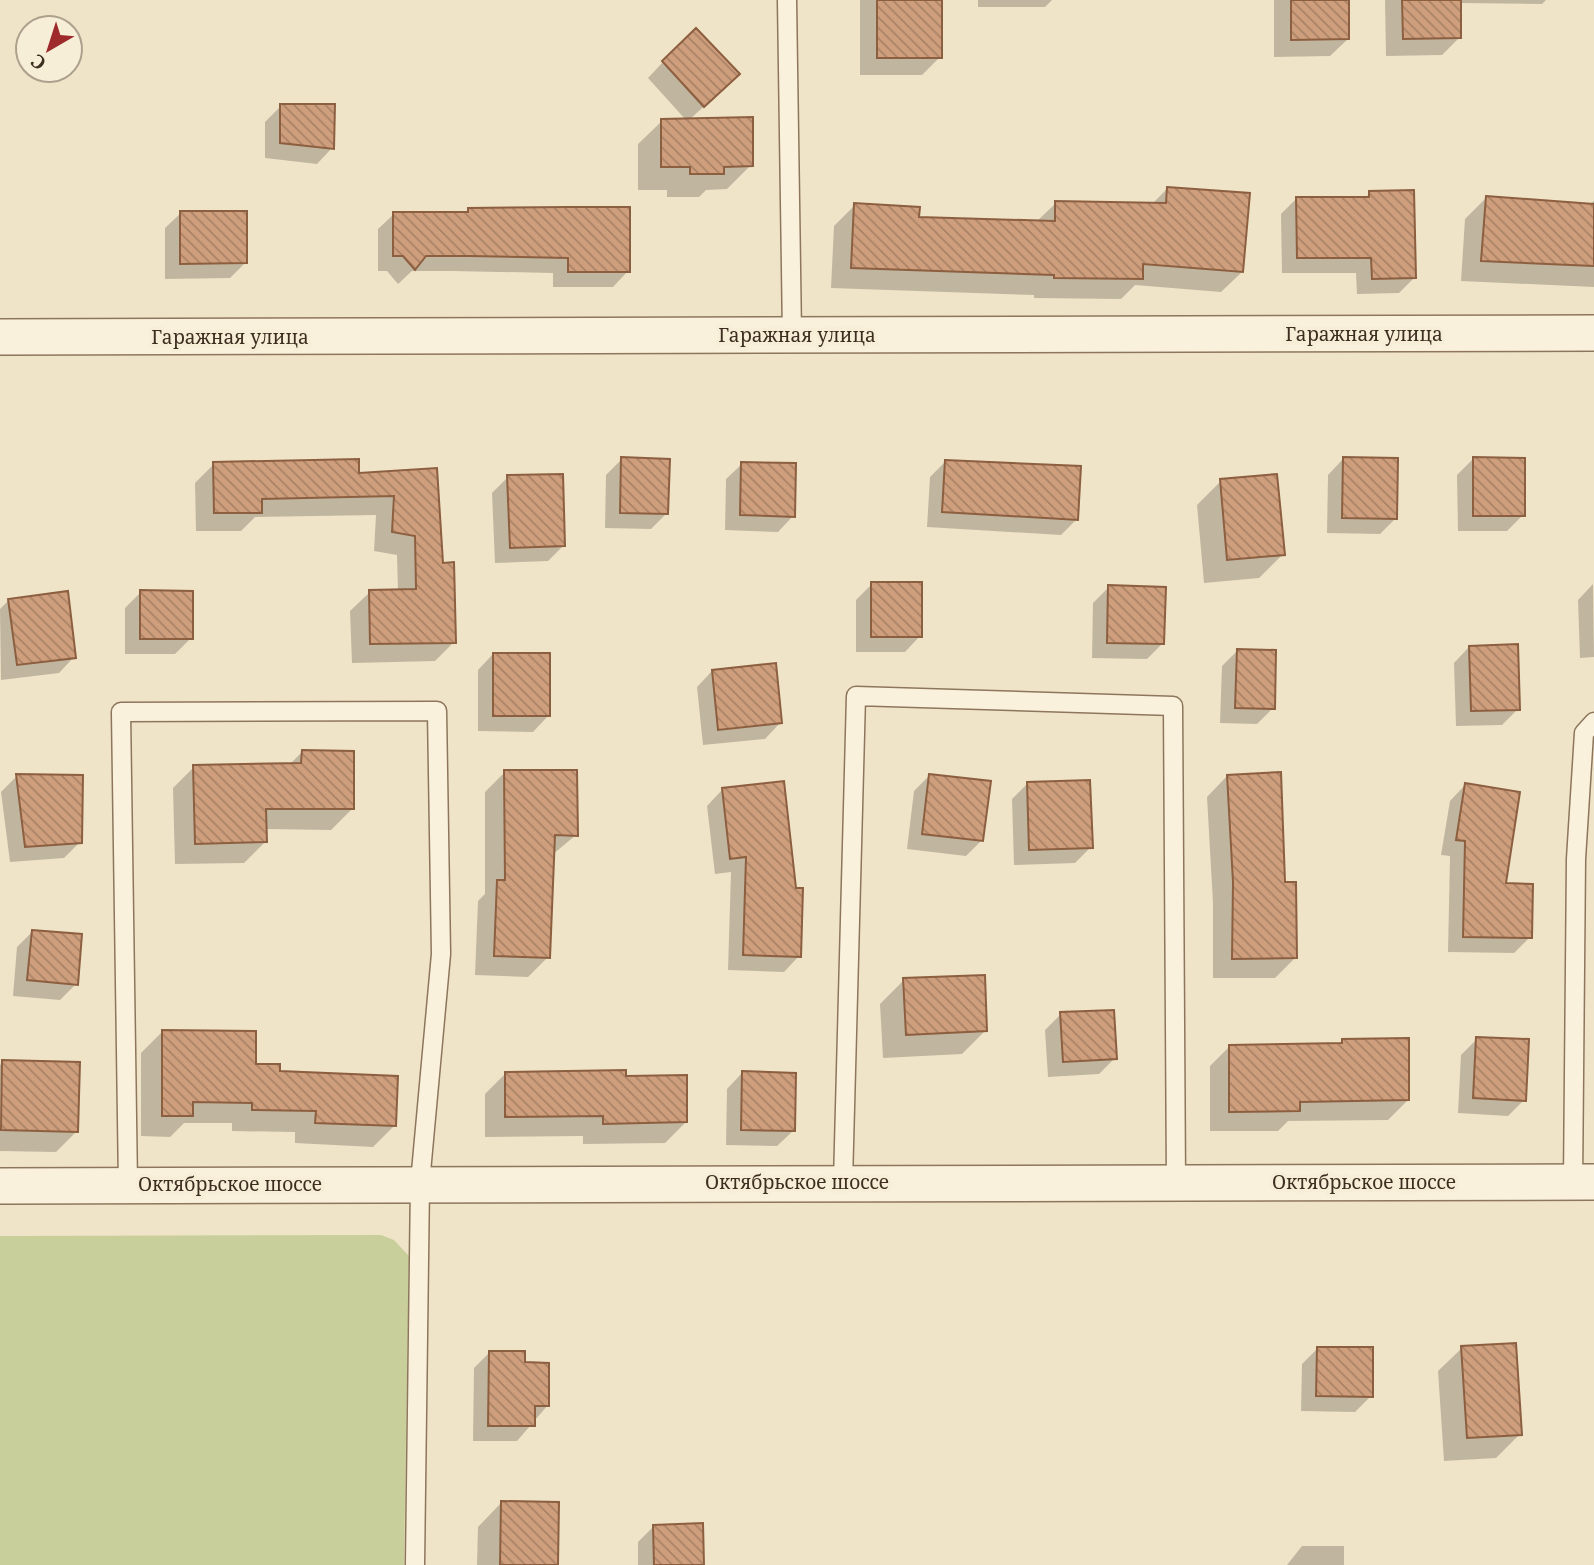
<svg xmlns="http://www.w3.org/2000/svg" width="1594" height="1565" font-family="'Noto Serif',serif">
<defs>
<pattern id="building-back-hatch" width="6" height="6" patternUnits="userSpaceOnUse" patternTransform="scale(1.75)"><rect width="6" height="6" fill="#cf9f7d"/><path d="M-1 5l2 2M0 0l6 6M5-1l2 2" fill="none" stroke="#a98266"/></pattern>
</defs>
<rect width="100%" height="100%" fill="#f0e4c8"/>
<path fill="#c9cf9b" d="M 381,1235 L 394,1240 L 409,1256 L 404,1565 L 0,1565 L 0,1236 Z"/>
<path fill="#0003" d="M 860,0 L 940,0 L 940,57 L 922,75 L 860,75 Z
M 978,0 L 1052,0 L 1045,7 L 978,7 Z
M 1274,0 L 1347,0 L 1348,39 L 1330,56 L 1274,57 Z
M 1385,0 L 1546,0 L 1542,4 L 1459,3 L 1459,38 L 1442,55 L 1386,56 Z
M 663,62 L 722,90 L 689,120 L 751,165 L 727,189 L 706,190 L 699,197 L 667,197 L 667,190 L 638,190 L 638,144 L 662,121 L 686,120 L 648,78 Z
M 281,106 L 332,148 L 317,164 L 265,158 L 265,122 Z
M 1168,188 L 1242,272 L 1221,292 L 1135,285 L 1121,299 L 1034,298 L 1034,295 L 831,288 L 834,226 L 855,205 L 917,219 L 1036,222 L 1056,203 L 1152,204 Z
M 1370,193 L 1415,277 L 1399,293 L 1357,294 L 1356,273 L 1282,273 L 1281,214 L 1297,198 L 1364,199 Z
M 1486,198 L 1588,205 L 1594,201 L 1594,287 L 1461,281 L 1465,219 Z
M 628,208 L 628,271 L 613,287 L 553,287 L 553,273 L 452,271 L 412,271 L 398,284 L 387,271 L 378,271 L 378,229 L 394,214 Z
M 181,213 L 245,263 L 230,278 L 165,279 L 165,228 Z
M 622,459 L 667,513 L 651,529 L 605,528 L 606,475 Z
M 1343,459 L 1396,518 L 1380,534 L 1327,533 L 1328,475 Z
M 1473,459 L 1523,515 L 1507,531 L 1458,531 L 1457,475 Z
M 945,462 L 1077,519 L 1061,535 L 927,527 L 930,477 Z
M 214,464 L 357,475 L 435,470 L 441,564 L 454,642 L 435,661 L 352,663 L 350,611 L 370,592 L 398,591 L 397,555 L 374,551 L 376,515 L 255,517 L 241,531 L 196,531 L 195,483 Z
M 742,464 L 793,516 L 778,532 L 725,530 L 726,479 Z
M 508,477 L 563,546 L 548,561 L 495,563 L 492,493 Z
M 1221,481 L 1283,554 L 1259,578 L 1204,583 L 1197,505 Z
M 872,584 L 920,636 L 905,652 L 856,652 L 856,600 Z
M 1593,584 L 1594,657 L 1580,658 L 1578,600 Z
M 1109,587 L 1163,643 L 1147,659 L 1092,658 L 1093,603 Z
M 141,592 L 191,638 L 175,654 L 125,654 L 125,608 Z
M 9,600 L 74,657 L 59,673 L 1,680 L 0,609 Z
M 1469,647 L 1518,709 L 1502,725 L 1456,726 L 1454,663 Z
M 1237,651 L 1273,708 L 1257,724 L 1220,723 L 1222,666 Z
M 493,654 L 548,716 L 533,732 L 478,731 L 478,670 Z
M 712,671 L 780,723 L 765,739 L 703,745 L 697,687 Z
M 302,752 L 352,809 L 331,830 L 265,829 L 265,842 L 244,863 L 175,864 L 173,788 L 194,767 L 289,765 Z
M 505,772 L 576,835 L 552,855 L 548,957 L 528,977 L 475,975 L 478,901 L 485,894 L 485,792 Z
M 930,775 L 982,840 L 966,856 L 907,849 L 914,791 Z
M 17,776 L 80,842 L 64,858 L 10,862 L 1,792 Z
M 1227,776 L 1283,883 L 1295,958 L 1275,978 L 1213,978 L 1213,903 L 1207,797 Z
M 1028,783 L 1091,847 L 1075,863 L 1014,865 L 1012,799 Z
M 1465,785 L 1504,885 L 1530,937 L 1514,953 L 1448,952 L 1450,856 L 1441,855 L 1450,801 Z
M 722,790 L 799,956 L 784,972 L 728,970 L 731,872 L 715,874 L 707,806 Z
M 32,932 L 76,984 L 60,1000 L 13,996 L 17,947 Z
M 904,980 L 985,1031 L 962,1054 L 883,1058 L 880,1004 Z
M 1061,1014 L 1115,1058 L 1099,1074 L 1048,1077 L 1045,1030 Z
M 162,1032 L 278,1073 L 394,1126 L 373,1147 L 295,1143 L 295,1132 L 232,1131 L 232,1123 L 184,1123 L 170,1137 L 141,1136 L 141,1053 Z
M 1477,1039 L 1524,1100 L 1508,1116 L 1458,1113 L 1461,1055 Z
M 1343,1040 L 1408,1100 L 1388,1120 L 1288,1121 L 1278,1131 L 1210,1131 L 1210,1066 L 1230,1046 L 1338,1045 Z
M 3,1062 L 77,1131 L 56,1152 L 0,1151 L 0,1065 Z
M 506,1073 L 624,1077 L 686,1122 L 665,1143 L 583,1144 L 583,1136 L 485,1137 L 485,1094 Z
M 742,1073 L 793,1131 L 777,1146 L 726,1145 L 727,1089 Z
M 1462,1348 L 1520,1434 L 1496,1458 L 1444,1461 L 1438,1371 Z
M 1317,1349 L 1371,1396 L 1355,1412 L 1301,1411 L 1302,1364 Z
M 490,1352 L 523,1364 L 548,1405 L 517,1441 L 473,1441 L 474,1368 Z
M 501,1503 L 557,1565 L 477,1565 L 478,1527 Z
M 654,1526 L 702,1565 L 638,1565 L 638,1542 Z
M 1302,1546 L 1344,1546 L 1344,1565 L 1287,1565 Z"/>
<path fill="url(#building-back-hatch)" stroke="#8d5f41" stroke-width="2" d="M 877,0 L 942,0 L 942,58 L 877,58 Z
M 1291,0 L 1349,0 L 1349,39 L 1291,40 Z
M 1402,0 L 1461,0 L 1461,38 L 1403,39 Z
M 696,28 L 740,74 L 704,107 L 662,61 Z
M 280,104 L 335,104 L 334,149 L 280,143 Z
M 753,117 L 753,166 L 724,167 L 724,174 L 690,174 L 690,167 L 661,167 L 661,119 Z
M 1167,187 L 1250,193 L 1243,272 L 1143,264 L 1143,279 L 1054,278 L 1054,275 L 851,268 L 854,203 L 920,207 L 919,217 L 1055,221 L 1055,201 L 1166,203 Z
M 1414,190 L 1416,278 L 1372,279 L 1371,258 L 1297,258 L 1296,197 L 1369,197 L 1369,191 Z
M 1486,196 L 1594,204 L 1594,266 L 1481,261 Z
M 568,207 L 630,207 L 630,272 L 568,272 L 568,258 L 469,256 L 426,256 L 415,270 L 403,256 L 393,256 L 393,212 L 468,212 L 468,208 Z
M 180,211 L 247,211 L 247,263 L 180,264 Z
M 621,457 L 670,459 L 668,514 L 620,513 Z
M 1343,457 L 1398,458 L 1397,519 L 1342,518 Z
M 1473,457 L 1525,458 L 1525,516 L 1473,516 Z
M 359,459 L 359,473 L 437,468 L 443,563 L 454,562 L 456,643 L 370,644 L 369,590 L 416,589 L 415,536 L 392,532 L 394,496 L 262,499 L 262,513 L 214,513 L 213,462 Z
M 945,460 L 1081,466 L 1078,520 L 942,512 Z
M 741,462 L 796,463 L 795,517 L 740,515 Z
M 563,474 L 565,546 L 510,548 L 507,475 Z
M 1277,474 L 1285,555 L 1227,560 L 1220,479 Z
M 871,582 L 922,582 L 922,637 L 871,637 Z
M 1108,585 L 1166,587 L 1164,644 L 1107,643 Z
M 140,590 L 193,591 L 193,639 L 140,639 Z
M 68,591 L 76,658 L 17,665 L 8,599 Z
M 1518,644 L 1520,710 L 1471,711 L 1469,646 Z
M 1237,649 L 1276,650 L 1275,709 L 1235,708 Z
M 493,653 L 550,653 L 550,716 L 493,716 Z
M 776,663 L 782,723 L 718,730 L 712,670 Z
M 302,750 L 354,751 L 354,809 L 266,809 L 267,842 L 195,844 L 193,765 L 301,763 Z
M 504,770 L 577,770 L 578,836 L 555,835 L 550,958 L 494,956 L 497,880 L 505,880 Z
M 1281,772 L 1285,882 L 1296,882 L 1297,958 L 1232,959 L 1233,882 L 1227,775 Z
M 16,774 L 83,775 L 82,843 L 25,847 Z
M 929,774 L 991,781 L 983,841 L 922,834 Z
M 1090,780 L 1093,848 L 1029,850 L 1027,782 Z
M 784,781 L 796,888 L 803,888 L 801,957 L 743,955 L 746,857 L 730,859 L 722,788 Z
M 1465,783 L 1520,792 L 1506,883 L 1533,884 L 1532,938 L 1463,937 L 1465,841 L 1456,840 Z
M 32,930 L 82,934 L 78,985 L 27,980 Z
M 985,975 L 987,1031 L 906,1035 L 903,978 Z
M 1114,1010 L 1117,1059 L 1063,1062 L 1060,1012 Z
M 162,1030 L 256,1031 L 256,1064 L 280,1064 L 280,1071 L 398,1076 L 396,1126 L 315,1123 L 316,1111 L 252,1110 L 252,1103 L 193,1102 L 193,1116 L 162,1116 Z
M 1476,1037 L 1529,1039 L 1526,1101 L 1473,1098 Z
M 1409,1038 L 1409,1100 L 1300,1102 L 1300,1111 L 1229,1112 L 1229,1045 L 1342,1043 L 1342,1039 Z
M 2,1060 L 80,1062 L 78,1132 L 1,1130 Z
M 626,1070 L 626,1076 L 687,1075 L 687,1122 L 603,1124 L 603,1116 L 505,1117 L 505,1072 Z
M 742,1071 L 796,1073 L 795,1131 L 741,1130 Z
M 1516,1343 L 1522,1435 L 1467,1438 L 1461,1346 Z
M 1317,1347 L 1373,1347 L 1373,1397 L 1316,1396 Z
M 489,1351 L 525,1351 L 525,1362 L 549,1363 L 549,1406 L 535,1406 L 535,1426 L 488,1426 Z
M 501,1501 L 559,1502 L 558,1565 L 500,1565 Z
M 703,1523 L 704,1565 L 654,1565 L 653,1525 Z"/>
<g fill="none" stroke-linecap="round" stroke-linejoin="round">
<defs>
<path id="service" d="M 787,0 L 792,335
M 843,1182 L 856,696 L 1173,706 L 1176,1183
M 1573,1182 L 1576,859 L 1584,733 L 1594,722
M 128,1185 L 121,712 L 437,711 L 441,954 L 420,1183 L 415,1565"/>
<path id="minor" d="M 0,337 L 1594,333
M 0,1186 L 1594,1182"/>
</defs>
<use href="#service" stroke="#8d765c" stroke-width="21"/>
<use href="#minor" stroke="#8d765c" stroke-width="38"/>
<use href="#service" stroke="#faf1dc" stroke-width="18"/>
<use href="#minor" stroke="#faf1dc" stroke-width="35"/>
</g>
<g text-anchor="middle" stroke-width="7" stroke-linejoin="round" paint-order="stroke">
<g font-size="19" fill="#3d2e20" stroke="#f7eed8">
<text x="1364" y="341">Гаражная улица</text>
<text x="797" y="342">Гаражная улица</text>
<text x="230" y="344">Гаражная улица</text>
<text x="797" y="1189">Октябрьское шоссе</text>
<text x="1364" y="1189">Октябрьское шоссе</text>
<text x="230" y="1191">Октябрьское шоссе</text>
</g>
</g>
<g transform="translate(49 49) rotate(219)"><circle r="33" fill="#f7eed8" stroke="#ada18e" stroke-width="2"/>
<path d="M0-5L12 26L0 18L-12 26Z" fill="#9e2a2b"/>
<text y="-10" font-size="19" font-weight="bold" text-anchor="middle" fill="#3d2e20">С</text>
</g>
</svg>
